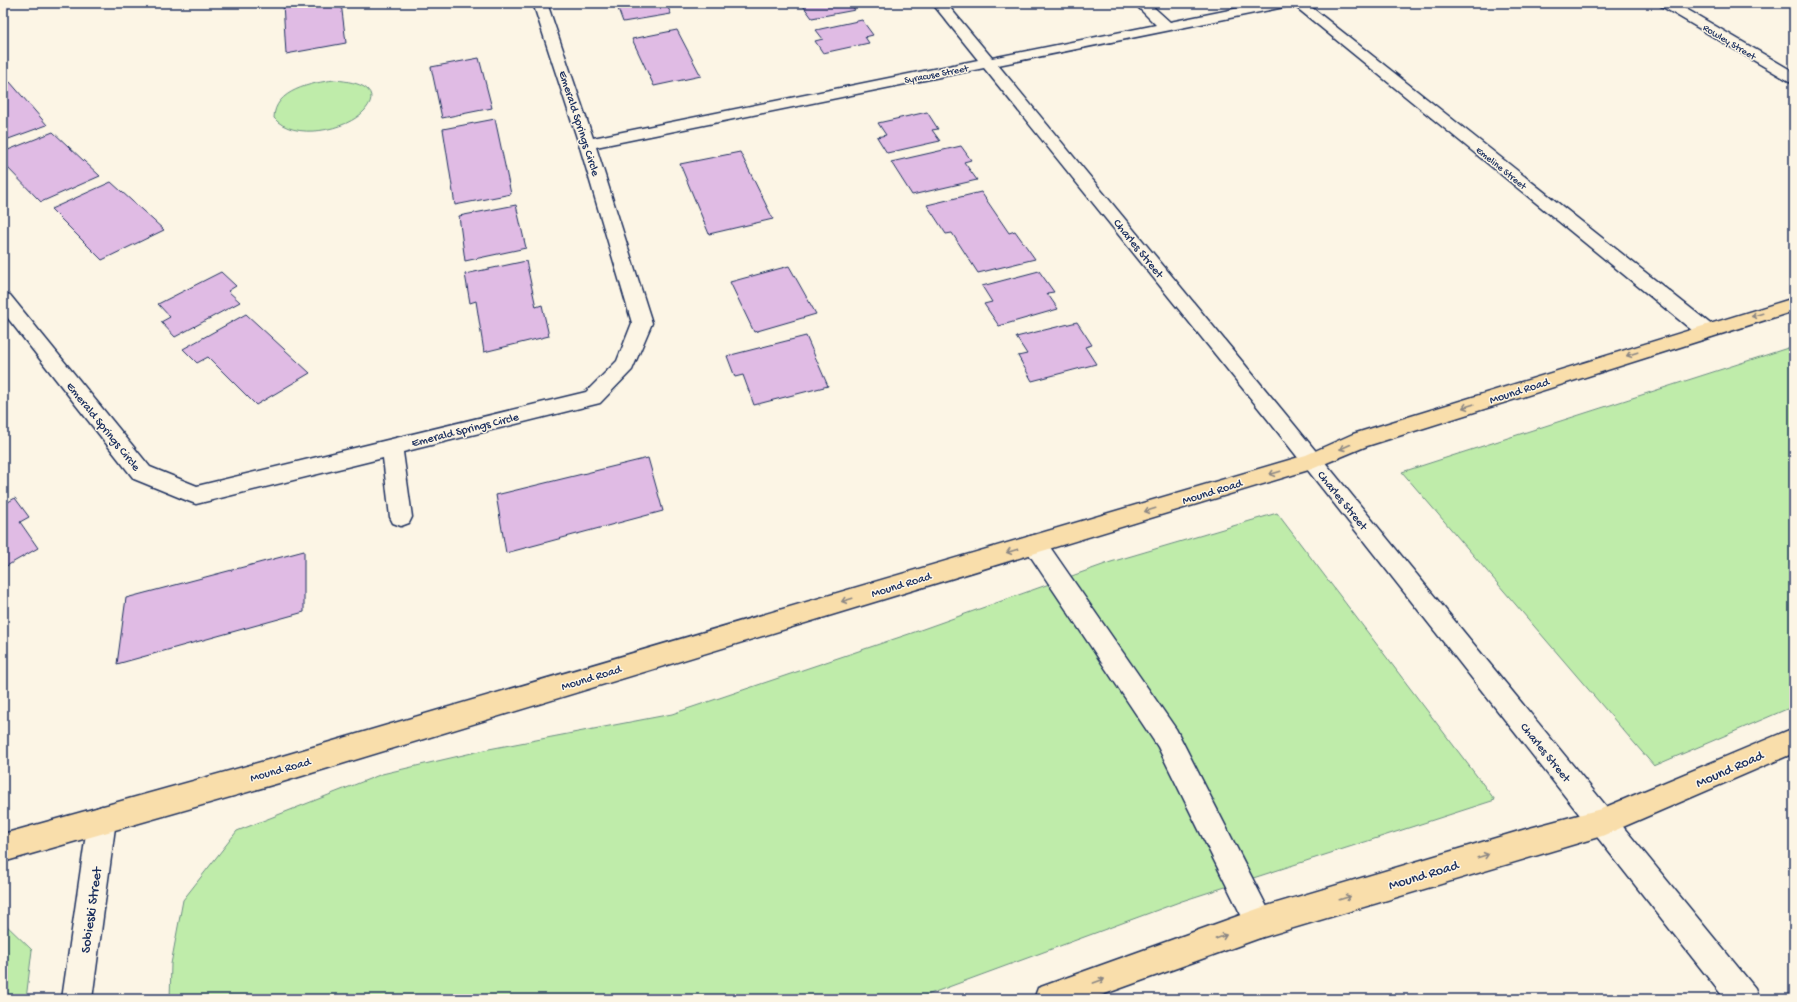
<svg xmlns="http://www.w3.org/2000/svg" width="1797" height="1002" font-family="'Gochi Hand',sans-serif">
<rect width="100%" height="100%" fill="#fcf5e5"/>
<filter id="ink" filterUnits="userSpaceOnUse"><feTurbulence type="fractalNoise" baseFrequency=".025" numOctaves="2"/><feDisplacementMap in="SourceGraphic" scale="8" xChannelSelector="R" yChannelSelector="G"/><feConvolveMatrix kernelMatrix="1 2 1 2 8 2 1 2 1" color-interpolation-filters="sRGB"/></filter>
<g filter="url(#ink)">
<path fill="#bfecaa" stroke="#6d8e84" d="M 334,80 C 350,81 385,86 365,110 C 347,131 293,141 274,118 C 274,90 312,83 334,80 Z
M 1794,346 L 1794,706 L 1654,766 L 1402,472 Z
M 1277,513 L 1495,800 L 1182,901 L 916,999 L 170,999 L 171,964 L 183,900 L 237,831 L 382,774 L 489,749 L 672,714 L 909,634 L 1111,562 Z
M 3,922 L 32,950 L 26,999 L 3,999 Z"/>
<path fill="#e0bbe4" stroke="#1b2f5e" d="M 283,3 L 341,3 L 346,43 L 286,54 Z
M 616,3 L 666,3 L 671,14 L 623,22 Z
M 801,3 L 850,3 L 855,10 L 812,18 Z
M 862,20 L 873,35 L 865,37 L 869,43 L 823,53 L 815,41 L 823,39 L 816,30 Z
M 677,30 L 701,76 L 654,86 L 632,39 Z
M 479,58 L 492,108 L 442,118 L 431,67 Z
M 10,82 L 47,125 L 3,141 L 3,85 Z
M 927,112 L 938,129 L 932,130 L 940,141 L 887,153 L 877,137 L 886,135 L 878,123 Z
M 495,119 L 511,194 L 455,205 L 443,129 Z
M 53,132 L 100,176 L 41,202 L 3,163 L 3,152 Z
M 961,146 L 971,160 L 964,162 L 977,180 L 912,195 L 891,162 Z
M 740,152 L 773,219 L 709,234 L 680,164 Z
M 111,182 L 164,230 L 102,260 L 51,209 Z
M 981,192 L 1009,233 L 1015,231 L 1035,259 L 978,273 L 952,233 L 946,234 L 927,205 Z
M 516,205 L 526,248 L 465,261 L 459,216 Z
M 526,261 L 536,307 L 542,305 L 549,336 L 484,352 L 476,301 L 470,303 L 465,274 Z
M 789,266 L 816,314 L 754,332 L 730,282 Z
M 1039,271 L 1054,292 L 1047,293 L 1058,309 L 999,326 L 984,304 L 992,302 L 982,286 Z
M 221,272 L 236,286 L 228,291 L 240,302 L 175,337 L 161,322 L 170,317 L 158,304 Z
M 246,314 L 310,373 L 256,405 L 208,357 L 197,363 L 183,349 Z
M 1077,322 L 1092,345 L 1085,347 L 1096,364 L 1032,381 L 1018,356 L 1027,354 L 1016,337 Z
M 806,336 L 828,386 L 754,405 L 743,375 L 735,377 L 727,356 Z
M 648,458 L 663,511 L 506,553 L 496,495 Z
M 15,498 L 29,517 L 20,522 L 38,548 L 3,568 L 3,505 Z
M 304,551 L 304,612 L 117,664 L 126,598 Z"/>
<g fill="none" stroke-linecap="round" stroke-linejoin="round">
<defs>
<path id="minor" d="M 533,3 L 547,3 L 593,138 L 978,60 L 932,3 L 946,3 L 992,58 L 1156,25 L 1134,3 L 1149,3 L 1170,22 L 1264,3 L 1291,3 L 1289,6 L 1284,7 L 998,65 L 1283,411 L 1755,988 L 1759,999 L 1725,999 L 1269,421 L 984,68 L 596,147 L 652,323 L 632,370 L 600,403 L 403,452 L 412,517 L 409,523 L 401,526 L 393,523 L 390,517 L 383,458 L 196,504 L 188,501 L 134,479 L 3,312 L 3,293 L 10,295 L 150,467 L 197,486 L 586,392 L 617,361 L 632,323 L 579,144 Z
M 1291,3 L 1306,3 L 1713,326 L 1716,331 L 1713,336 L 1706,338 L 1699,336 Z
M 1659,3 L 1676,3 L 1794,72 L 1794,82 L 1789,81 L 1661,6 Z
M 1035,535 L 1043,537 L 1176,729 L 1270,913 L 1275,923 L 1270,933 L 1260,938 L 1250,933 L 1158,747 L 1027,551 L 1024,544 L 1027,537 Z
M 102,806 L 112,810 L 116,820 L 92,999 L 62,999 L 88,820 L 92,810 Z"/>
<path id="major" d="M 1794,298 L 1794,311 L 1367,446 L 1312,469 L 279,783 L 3,862 L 3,834 L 279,757 L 1306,455 L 1353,434 Z
M 1794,728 L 1794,753 L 1602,836 L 1260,938 L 1091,999 L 1034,999 L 1038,988 L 1049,984 L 1260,908 L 1526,829 L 1601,809 Z"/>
</defs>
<use href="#minor" stroke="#1b2f5e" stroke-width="3"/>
<use href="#major" stroke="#1b2f5e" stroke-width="3"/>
<use href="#minor" fill="#fcf5e5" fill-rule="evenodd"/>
<use href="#major" fill="#f9deab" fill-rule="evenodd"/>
</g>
<defs><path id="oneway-shaft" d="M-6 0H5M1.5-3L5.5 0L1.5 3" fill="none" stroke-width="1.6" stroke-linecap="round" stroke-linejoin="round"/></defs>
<g stroke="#8a8684">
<use href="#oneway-shaft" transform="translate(1757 315) rotate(163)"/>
<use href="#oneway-shaft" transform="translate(1632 354) rotate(162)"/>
<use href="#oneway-shaft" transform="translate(1468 406) rotate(162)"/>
<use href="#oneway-shaft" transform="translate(1345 447) rotate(156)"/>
<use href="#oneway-shaft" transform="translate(1275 473) rotate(163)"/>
<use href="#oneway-shaft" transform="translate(1150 510) rotate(163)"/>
<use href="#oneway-shaft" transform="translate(1012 551) rotate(163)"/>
<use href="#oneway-shaft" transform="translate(847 600) rotate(163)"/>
<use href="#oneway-shaft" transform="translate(1483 856) rotate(-17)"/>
<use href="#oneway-shaft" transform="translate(1345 898) rotate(-17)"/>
<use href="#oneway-shaft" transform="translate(1221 937) rotate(-20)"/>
<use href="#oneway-shaft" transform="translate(1099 981) rotate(-20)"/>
</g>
</g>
<g text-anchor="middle" stroke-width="3" stroke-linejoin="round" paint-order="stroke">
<g font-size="10" fill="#1b2f5e" stroke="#fcf5e5">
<text transform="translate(1730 41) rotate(31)" y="4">Rowley Street</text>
<text transform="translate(936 73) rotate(-11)" y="4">Syracuse Street</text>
<text transform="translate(1502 167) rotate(39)" y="4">Emeline Street</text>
</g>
<g font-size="12" fill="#1b2f5e" stroke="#fcf5e5">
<text transform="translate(580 123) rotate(72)" y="4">Emerald Springs Circle</text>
<text transform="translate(1139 248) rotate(51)" y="4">Charles Street</text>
<text transform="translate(1519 390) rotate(-18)" y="4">Mound Road</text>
<text transform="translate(104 426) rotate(51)" y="4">Emerald Springs Circle</text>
<text transform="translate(465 429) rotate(-14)" y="4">Emerald Springs Circle</text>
<text transform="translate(1212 491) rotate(-17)" y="4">Mound Road</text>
<text transform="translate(1343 500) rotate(51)" y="4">Charles Street</text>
<text transform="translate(901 584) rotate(-17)" y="4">Mound Road</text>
<text transform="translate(591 677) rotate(-17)" y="4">Mound Road</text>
<text transform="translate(1546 752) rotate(51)" y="4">Charles Street</text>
<text transform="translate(280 769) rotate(-16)" y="4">Mound Road</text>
</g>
<g font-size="14" fill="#1b2f5e" stroke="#fcf5e5">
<text transform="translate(1729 768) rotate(-24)" y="5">Mound Road</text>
<text transform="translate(1423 874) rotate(-17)" y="5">Mound Road</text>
<text transform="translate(90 910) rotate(-82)" y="5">Sobieski Street</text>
</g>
</g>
<rect width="1797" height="1002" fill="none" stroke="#fcf5e5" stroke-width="16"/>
<rect x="8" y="8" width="1781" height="986" fill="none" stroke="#1b2f5e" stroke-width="1.5" filter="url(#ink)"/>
</svg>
